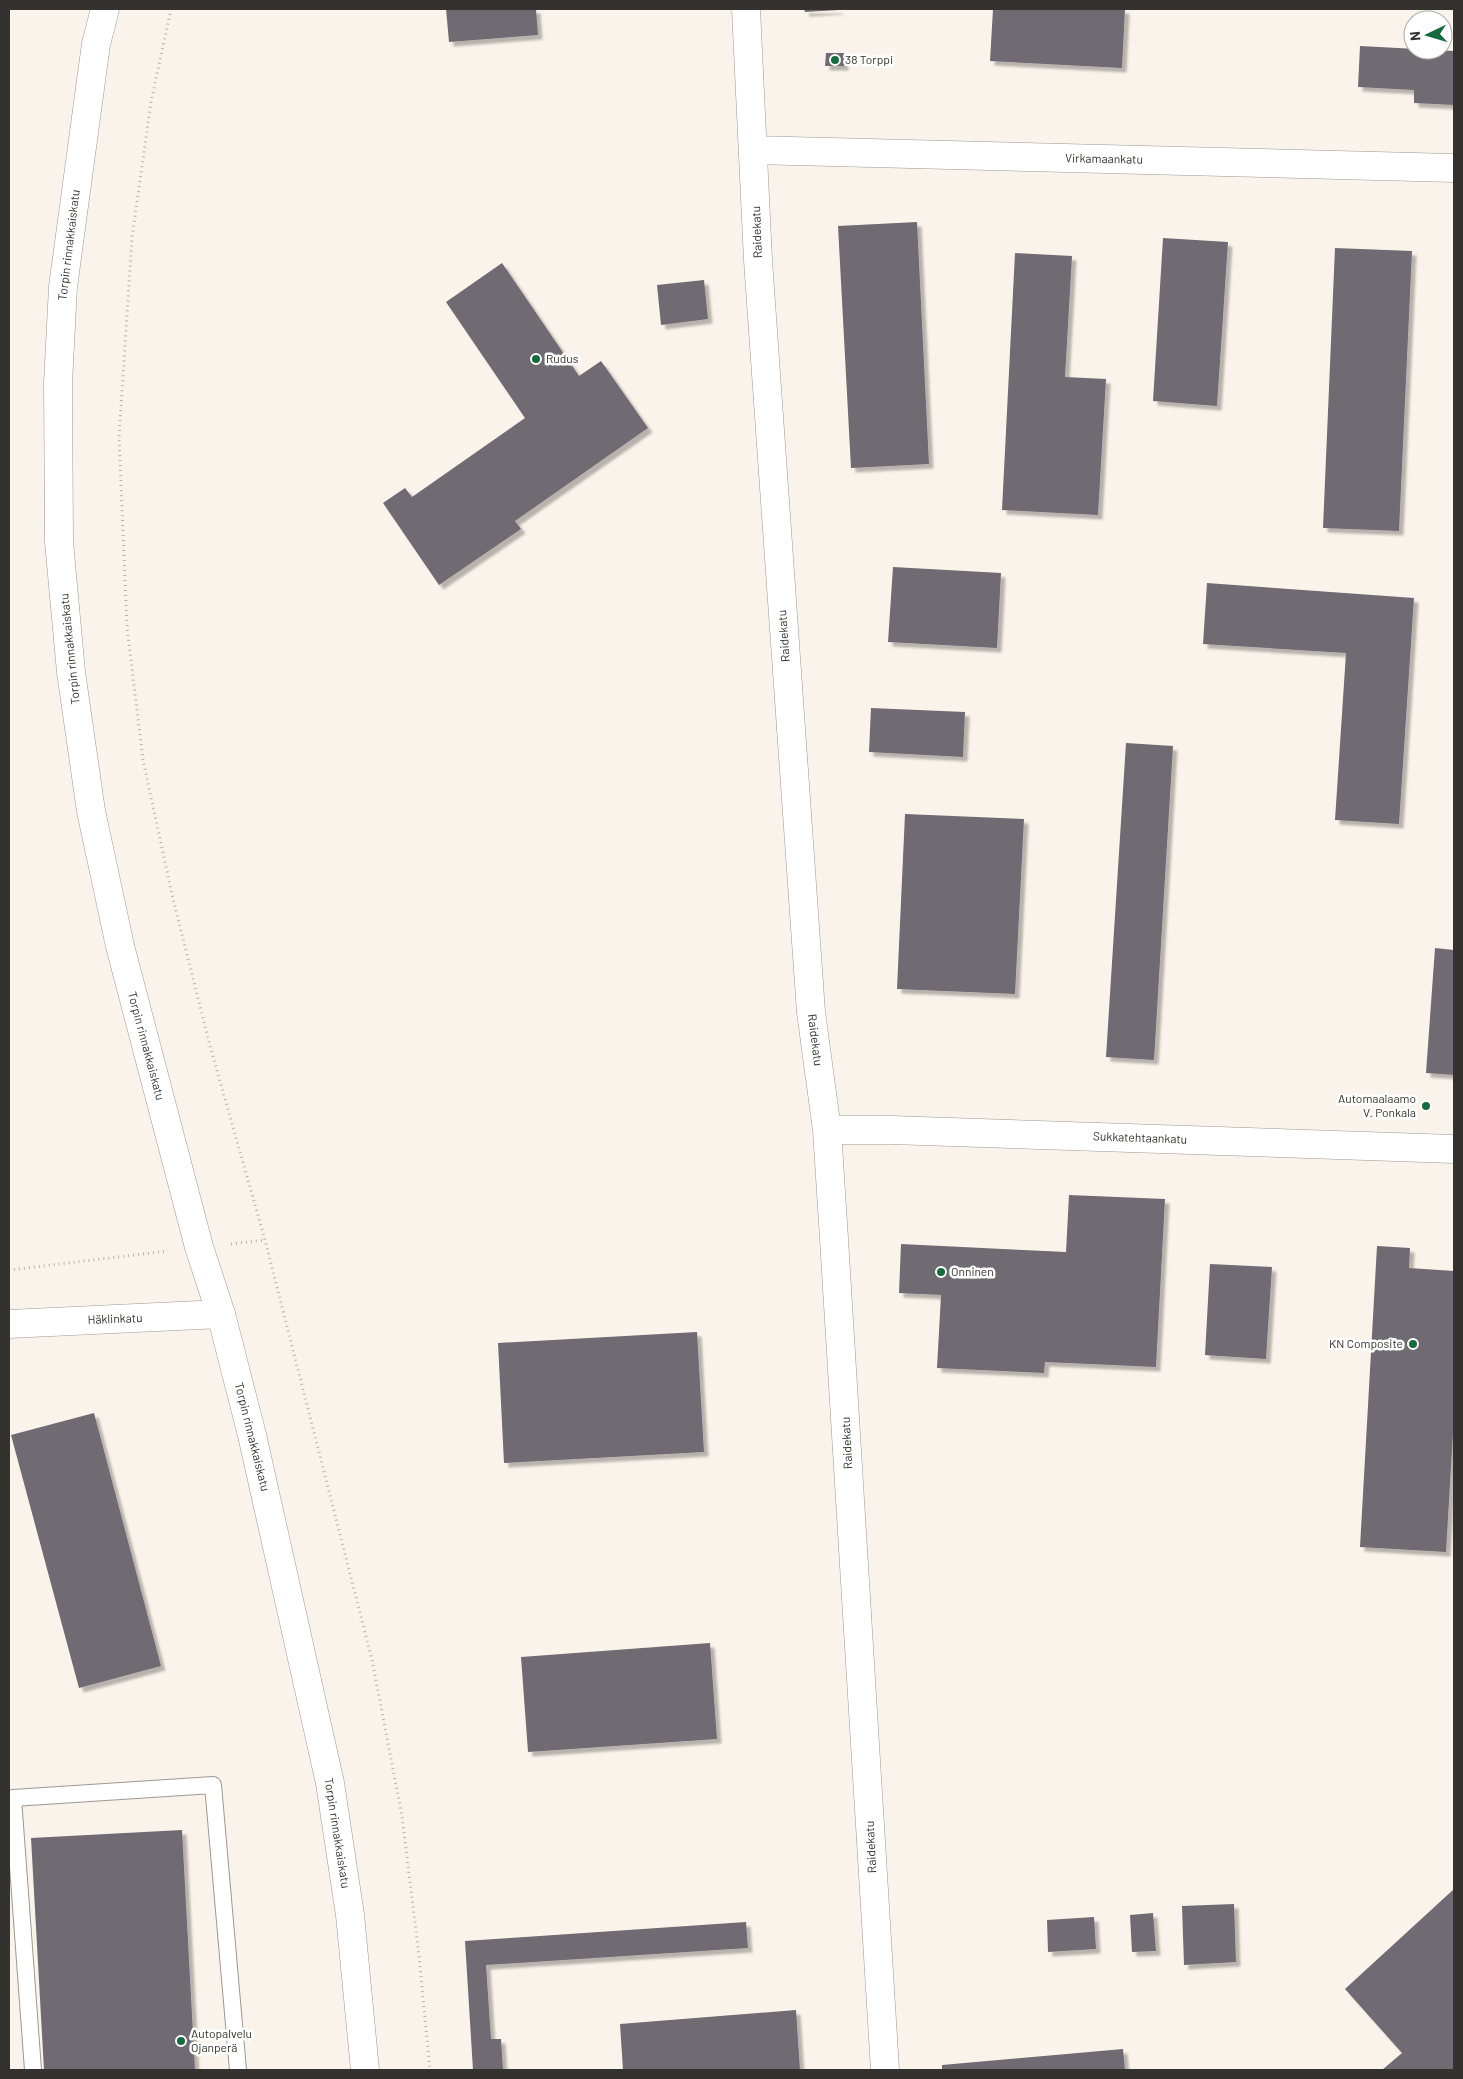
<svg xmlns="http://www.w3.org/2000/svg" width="1463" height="2079" font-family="Barlow,sans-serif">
<defs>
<filter id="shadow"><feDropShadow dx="4.5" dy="4.5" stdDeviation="1" flood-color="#0004"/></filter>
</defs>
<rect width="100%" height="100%" fill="#faf3eb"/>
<path fill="#706a72" filter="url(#shadow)" d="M 446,9 L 536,9 L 538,35 L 449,42 Z
M 804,9 L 839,9 L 839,10 L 805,12 Z
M 993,9 L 1125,9 L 1122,68 L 990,61 Z
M 1360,46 L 1454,51 L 1454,105 L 1414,103 L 1414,90 L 1358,87 Z
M 826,53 L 844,53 L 844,66 L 825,66 Z
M 917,222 L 929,464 L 851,468 L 838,226 Z
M 1163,238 L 1228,242 L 1217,406 L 1153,401 Z
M 1335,248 L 1412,251 L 1399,531 L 1323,528 Z
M 1015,253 L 1072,256 L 1065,377 L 1106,379 L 1098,515 L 1002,510 Z
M 502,263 L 579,376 L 601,361 L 648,428 L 515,521 L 521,529 L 439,585 L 383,503 L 405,488 L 412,497 L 525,418 L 446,302 Z
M 704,280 L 708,319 L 661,325 L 657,285 Z
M 893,567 L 1001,573 L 997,648 L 888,642 Z
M 1207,583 L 1414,598 L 1399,824 L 1335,820 L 1346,653 L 1203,644 Z
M 871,708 L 965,712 L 963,757 L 869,752 Z
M 1126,743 L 1173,746 L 1154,1060 L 1106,1057 Z
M 905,814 L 1024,819 L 1015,994 L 897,989 Z
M 1435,948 L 1454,950 L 1454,1075 L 1426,1073 Z
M 1069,1195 L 1165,1199 L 1156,1367 L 1045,1362 L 1044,1373 L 937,1368 L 941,1295 L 899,1293 L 901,1244 L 1066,1252 Z
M 1377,1246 L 1410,1248 L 1409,1268 L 1454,1271 L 1454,1416 L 1446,1552 L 1360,1547 Z
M 1210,1264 L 1272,1267 L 1266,1359 L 1205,1355 Z
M 697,1332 L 704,1452 L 504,1463 L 498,1343 Z
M 94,1413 L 161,1666 L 79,1688 L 11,1435 Z
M 710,1643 L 717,1739 L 528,1752 L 521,1657 Z
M 182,1830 L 195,2070 L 44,2070 L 31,1838 Z
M 1454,1889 L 1454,2070 L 1382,2070 L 1402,2053 L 1345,1989 Z
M 1234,1904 L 1236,1962 L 1184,1965 L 1182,1906 Z
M 1153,1913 L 1156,1951 L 1132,1952 L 1130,1915 Z
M 1094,1917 L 1096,1949 L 1048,1952 L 1047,1920 Z
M 746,1922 L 748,1948 L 486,1965 L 491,2039 L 501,2039 L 503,2070 L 473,2070 L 465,1941 Z
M 796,2010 L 800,2070 L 623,2070 L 620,2024 Z
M 1123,2049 L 1125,2070 L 942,2070 L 942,2065 Z"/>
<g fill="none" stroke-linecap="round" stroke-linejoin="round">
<defs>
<path id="service" d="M 33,2070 L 13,1798 L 213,1785 L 238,2070"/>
<path id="minor" d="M 746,9 L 758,260 L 811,1012 L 827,1130 L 834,1239 L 885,2070
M 754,150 L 1454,168
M 827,1130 L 891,1130 L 1454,1149
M 9,1324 L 221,1314"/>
<path id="secondary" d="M 105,9 L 96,44 L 63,287 L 58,383 L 59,542 L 71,672 L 91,811 L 120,946 L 199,1247 L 221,1314 L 252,1435 L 330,1783 L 350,1915 L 365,2070"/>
</defs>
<use href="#service" stroke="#9f9891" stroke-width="18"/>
<use href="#minor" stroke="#9f9891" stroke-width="29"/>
<use href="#secondary" stroke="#9f9891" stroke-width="29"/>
<path stroke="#b8b2ac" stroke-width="3" stroke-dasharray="1 4" stroke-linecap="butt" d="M 171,9 L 151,102 L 132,238 L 119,438 L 127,627 L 143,760 L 173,899 L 210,1046 L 265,1240 L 372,1660 L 402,1816 L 419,1956 L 430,2070
M 231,1244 L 265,1240
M 9,1270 L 168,1251"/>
<use href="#service" stroke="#fff" stroke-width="16"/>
<use href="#minor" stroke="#fff" stroke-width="28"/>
<use href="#secondary" stroke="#fff" stroke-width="28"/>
</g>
<g fill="#156b3d" stroke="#fff" stroke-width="2">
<circle cx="835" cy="60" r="5"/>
<circle cx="536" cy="359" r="5"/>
<circle cx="1426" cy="1106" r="5"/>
<circle cx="941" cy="1272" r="5"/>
<circle cx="1413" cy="1344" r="5"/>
<circle cx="181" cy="2041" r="5"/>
</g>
<g text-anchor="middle" stroke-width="5" stroke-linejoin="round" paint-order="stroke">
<g font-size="12" fill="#34322e" stroke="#fff" text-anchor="start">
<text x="845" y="64">38 Torppi</text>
<text x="546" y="363">Rudus</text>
<text x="1416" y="1103" text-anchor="end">Automaalaamo<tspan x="1416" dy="14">V. Ponkala</tspan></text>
<text x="951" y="1276">Onninen</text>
<text x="1403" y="1348" text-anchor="end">KN Composite</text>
<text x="191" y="2038">Autopalvelu<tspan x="191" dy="14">Ojanperä</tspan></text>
</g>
<g font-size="12" fill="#34322e" stroke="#fff">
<text transform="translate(1104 159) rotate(1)" y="4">Virkamaankatu</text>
<text transform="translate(757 232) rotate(-92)" y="4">Raidekatu</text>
<text transform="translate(69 245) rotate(-83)" y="4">Torpin rinnakkaiskatu</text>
<text transform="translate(784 636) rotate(-94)" y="4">Raidekatu</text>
<text transform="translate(70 649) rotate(-96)" y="4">Torpin rinnakkaiskatu</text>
<text transform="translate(815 1040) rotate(83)" y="4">Raidekatu</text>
<text transform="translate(146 1046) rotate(75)" y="4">Torpin rinnakkaiskatu</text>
<text transform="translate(1140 1138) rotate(2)" y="4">Sukkatehtaankatu</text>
<text transform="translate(115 1319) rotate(-2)" y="4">Häklinkatu</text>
<text transform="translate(252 1437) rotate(76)" y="4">Torpin rinnakkaiskatu</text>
<text transform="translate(847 1443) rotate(-93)" y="4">Raidekatu</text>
<text transform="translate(337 1833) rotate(81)" y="4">Torpin rinnakkaiskatu</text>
<text transform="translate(871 1847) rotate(-93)" y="4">Raidekatu</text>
</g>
</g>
<rect width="1463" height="2079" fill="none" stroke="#34322e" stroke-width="20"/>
<g transform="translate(1428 35) rotate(265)"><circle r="24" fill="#ffffff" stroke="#aeadab"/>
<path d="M0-4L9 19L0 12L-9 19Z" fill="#156b3d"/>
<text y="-8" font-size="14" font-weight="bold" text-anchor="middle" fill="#34322e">N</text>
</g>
</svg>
